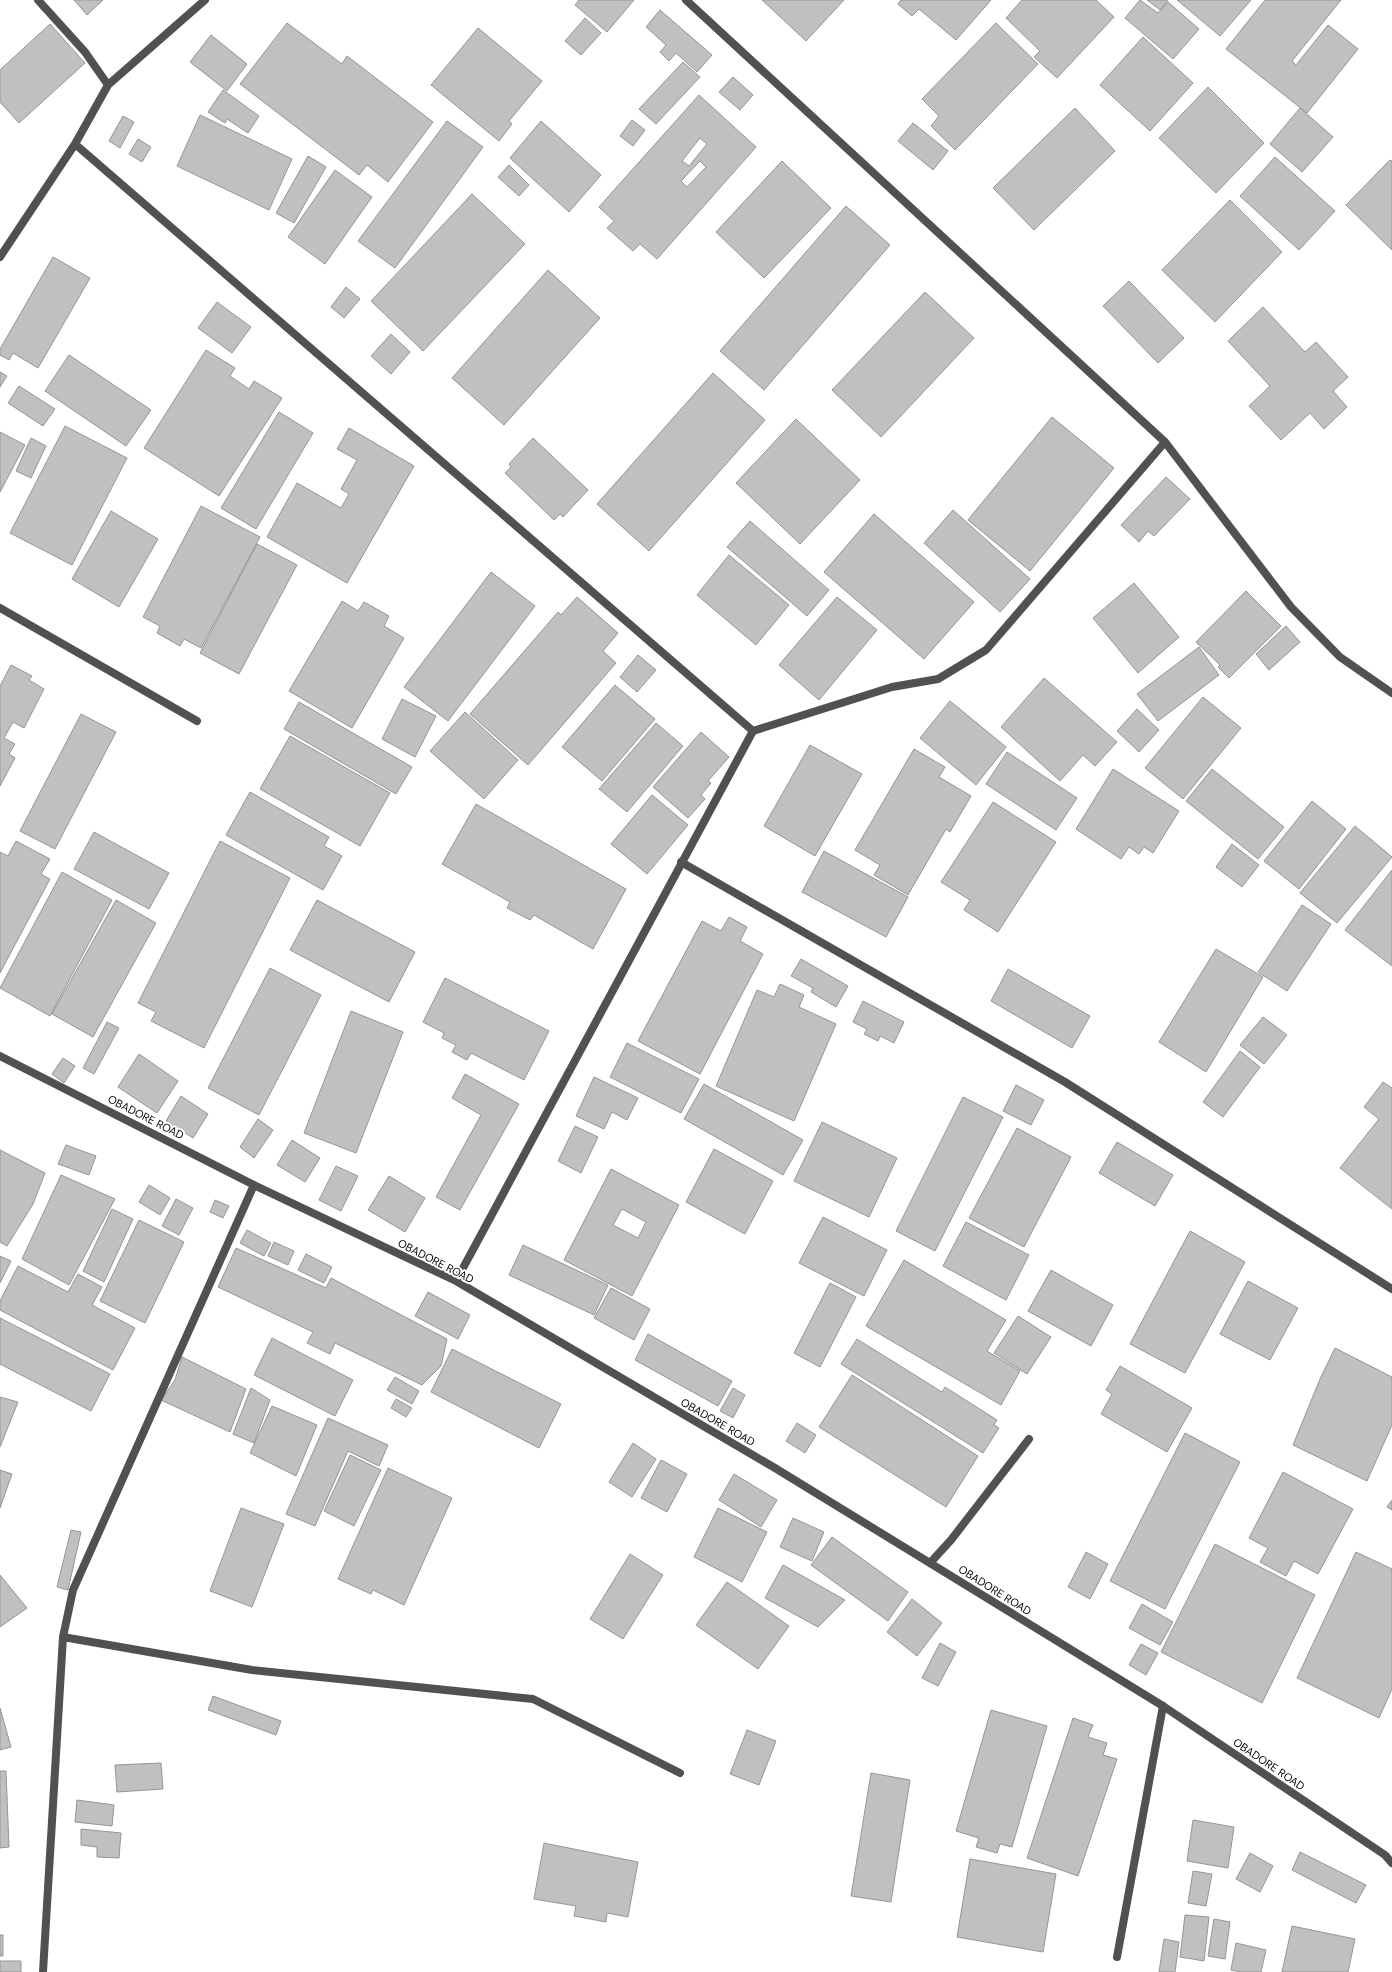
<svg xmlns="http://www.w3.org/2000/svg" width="1392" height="1972" font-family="'DM Sans',sans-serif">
<rect width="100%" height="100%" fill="#fff"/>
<path fill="#c0c0c0" stroke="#959595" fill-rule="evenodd" d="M 74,0 L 103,0 L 87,15 Z
M 579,0 L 634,0 L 607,32 L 575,5 Z
M 762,0 L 844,0 L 806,41 Z
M 901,0 L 991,0 L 956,40 L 919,9 L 912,16 L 898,4 Z
M 1022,0 L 1096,0 L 1114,17 L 1057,78 L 1034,57 L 1040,51 L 1006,18 Z
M 1140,0 L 1158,13 L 1168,2 L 1199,29 L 1173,59 L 1125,18 Z
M 1147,0 L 1168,0 L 1160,10 Z
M 1177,0 L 1251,0 L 1220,36 Z
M 1265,0 L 1341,0 L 1292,61 L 1296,65 L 1328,25 L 1358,49 L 1307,113 L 1226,49 Z
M 660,10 L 712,55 L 697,72 L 676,53 L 669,61 L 660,52 L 666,45 L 646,27 Z
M 585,18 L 601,33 L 581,55 L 565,41 Z
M 287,23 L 342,64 L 347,56 L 433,122 L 388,182 L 367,165 L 359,175 L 240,84 Z
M 996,23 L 1038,64 L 955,150 L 931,126 L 939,116 L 922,99 Z
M 50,24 L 85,63 L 19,123 L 0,102 L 0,70 Z
M 478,28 L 542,81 L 509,121 L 512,124 L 499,141 L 431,85 Z
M 211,35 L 247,64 L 227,91 L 190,62 Z
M 1143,37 L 1193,83 L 1150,131 L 1100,85 Z
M 683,62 L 700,77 L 656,124 L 639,109 Z
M 733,77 L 753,95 L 740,110 L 719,92 Z
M 1208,87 L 1264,143 L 1216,193 L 1159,138 Z
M 223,90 L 259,116 L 248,133 L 227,119 L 225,123 L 208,112 Z
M 699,95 L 756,147 L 657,259 L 640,244 L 633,251 L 607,228 L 614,221 L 599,207 ZM 700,138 L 707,144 L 689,166 L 682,161 ZM 700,161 L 706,167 L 687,187 L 681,181 Z
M 1075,108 L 1115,151 L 1034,230 L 993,188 Z
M 1300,108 L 1333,137 L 1302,172 L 1270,144 Z
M 200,115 L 292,159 L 269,210 L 177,166 Z
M 123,116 L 134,122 L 120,148 L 109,141 Z
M 632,120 L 645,130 L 633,146 L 620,136 Z
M 447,121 L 483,147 L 395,268 L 358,241 Z
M 541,121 L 601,175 L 569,212 L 510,158 Z
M 913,123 L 948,151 L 933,170 L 898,141 Z
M 138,139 L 151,147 L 142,162 L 129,154 Z
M 308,156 L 326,167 L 294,223 L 276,213 Z
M 1275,157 L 1335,211 L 1299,250 L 1240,196 Z
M 1390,160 L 1392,161 L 1392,250 L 1346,205 Z
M 782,161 L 831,208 L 764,278 L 716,232 Z
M 509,165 L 529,185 L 519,196 L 498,177 Z
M 335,170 L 372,197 L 325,264 L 288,237 Z
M 472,194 L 525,244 L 423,351 L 371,301 Z
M 1230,200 L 1282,252 L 1215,322 L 1162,270 Z
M 846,206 L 890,245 L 764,390 L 720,351 Z
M 53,257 L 90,278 L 38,368 L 13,353 L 9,360 L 0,355 L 0,349 Z
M 548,270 L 600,318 L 504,425 L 452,378 Z
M 1129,281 L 1184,338 L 1158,363 L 1103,306 Z
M 346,287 L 360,299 L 344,318 L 331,307 Z
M 925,292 L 974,338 L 881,437 L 832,390 Z
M 217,302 L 251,327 L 232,353 L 198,328 Z
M 1263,307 L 1305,352 L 1316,342 L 1348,377 L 1333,391 L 1347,407 L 1324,429 L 1310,413 L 1281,440 L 1249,406 L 1270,386 L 1228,341 Z
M 391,334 L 410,352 L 391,374 L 371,356 Z
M 206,350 L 235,368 L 230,376 L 249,389 L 254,381 L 282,398 L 219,496 L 144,448 Z
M 69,355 L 151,410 L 126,446 L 45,391 Z
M 0,372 L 7,376 L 0,387 Z
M 713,373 L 765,420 L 649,551 L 597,504 Z
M 19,386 L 55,409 L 43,426 L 8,403 Z
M 279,412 L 313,433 L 256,529 L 221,508 Z
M 1052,417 L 1114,468 L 1030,571 L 968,520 Z
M 796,419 L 860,480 L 800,544 L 736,483 Z
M 65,426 L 127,458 L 72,565 L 10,533 Z
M 349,428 L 414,466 L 347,583 L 267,537 L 297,483 L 341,508 L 349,494 L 341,489 L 357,460 L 337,449 Z
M 0,432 L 25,445 L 0,492 Z
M 31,438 L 46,446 L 31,478 L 16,471 Z
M 533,438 L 588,490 L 563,517 L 560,514 L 554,520 L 505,473 L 511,467 L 509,464 Z
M 1166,477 L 1190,499 L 1154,536 L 1148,531 L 1139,542 L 1121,525 Z
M 201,506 L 260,537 L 201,648 L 184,639 L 180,646 L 157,633 L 160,626 L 143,617 Z
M 953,510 L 1030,579 L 1000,612 L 924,543 Z
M 111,511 L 158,539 L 119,607 L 72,579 Z
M 874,514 L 974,602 L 924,659 L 824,572 Z
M 750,521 L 829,590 L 807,616 L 727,547 Z
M 257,544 L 297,565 L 239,674 L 200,653 Z
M 729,555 L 789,605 L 756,645 L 697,595 Z
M 491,572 L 535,606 L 448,721 L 404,687 Z
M 1134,583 L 1179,637 L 1138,673 L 1093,618 Z
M 1246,591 L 1281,626 L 1229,678 L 1218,667 L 1220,665 L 1196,642 Z
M 577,597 L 618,633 L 603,651 L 616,663 L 528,765 L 470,714 L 558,612 L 561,615 Z
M 837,597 L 877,630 L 819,700 L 779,665 Z
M 342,601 L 358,611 L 364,602 L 389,616 L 384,626 L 404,638 L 352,728 L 289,691 Z
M 1286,626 L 1300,642 L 1269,670 L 1256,654 Z
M 1199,647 L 1219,675 L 1158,721 L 1137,694 Z
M 638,655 L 656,670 L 637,692 L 620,677 Z
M 11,665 L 32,676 L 29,680 L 44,689 L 24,728 L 13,722 L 4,738 L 15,744 L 9,754 L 15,758 L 0,786 L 0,686 Z
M 1044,678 L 1117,742 L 1095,766 L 1083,755 L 1060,781 L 1001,727 Z
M 615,685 L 655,719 L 602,781 L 562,747 Z
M 1203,697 L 1241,728 L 1183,799 L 1145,768 Z
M 402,699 L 436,716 L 415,757 L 382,739 Z
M 950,701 L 1006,747 L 976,785 L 920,738 Z
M 299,702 L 412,767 L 396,794 L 284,729 Z
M 1137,709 L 1159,730 L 1139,752 L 1117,731 Z
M 465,712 L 518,760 L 484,799 L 430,751 Z
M 81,714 L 116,732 L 55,849 L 20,831 Z
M 656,723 L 683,746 L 627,812 L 599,789 Z
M 701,732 L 729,757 L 708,781 L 711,783 L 701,795 L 705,799 L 688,818 L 653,787 Z
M 290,736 L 390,793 L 360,846 L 260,789 Z
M 810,745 L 862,774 L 815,856 L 764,826 Z
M 914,749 L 945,767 L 939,777 L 971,796 L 950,832 L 946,829 L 908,895 L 874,875 L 880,865 L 855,850 Z
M 1007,752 L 1077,798 L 1056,830 L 986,784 Z
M 1113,769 L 1179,811 L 1153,853 L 1144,847 L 1139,854 L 1129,847 L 1121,859 L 1076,829 Z
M 1212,769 L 1284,827 L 1258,859 L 1186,801 Z
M 250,792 L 329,837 L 324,846 L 342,856 L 323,890 L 226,835 Z
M 652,795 L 688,825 L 647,874 L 611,844 Z
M 1312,801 L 1346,829 L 1299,889 L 1264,861 Z
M 993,802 L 1056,842 L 998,932 L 964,910 L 970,900 L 941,882 Z
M 476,804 L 626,889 L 593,949 L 534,915 L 530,920 L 507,908 L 510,902 L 442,864 Z
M 1355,826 L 1392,857 L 1337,923 L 1300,893 Z
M 94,832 L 169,873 L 149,909 L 74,869 Z
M 16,841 L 50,859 L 41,874 L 50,879 L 0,973 L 0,852 L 8,856 Z
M 220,841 L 290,878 L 204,1048 L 151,1021 L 156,1012 L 138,1003 Z
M 1232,844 L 1259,865 L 1242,887 L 1216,867 Z
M 824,851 L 908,897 L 886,937 L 802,892 Z
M 1392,870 L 1392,966 L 1345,930 Z
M 62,872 L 112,900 L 50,1016 L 0,988 Z
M 116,900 L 156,923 L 93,1037 L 52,1014 Z
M 317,900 L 415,952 L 389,1002 L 290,950 Z
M 1302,905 L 1331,924 L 1287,991 L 1258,972 Z
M 729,917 L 747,927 L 740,941 L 763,954 L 700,1074 L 638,1041 L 702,921 L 721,931 Z
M 1216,949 L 1263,977 L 1206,1072 L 1159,1042 Z
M 801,959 L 848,986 L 836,1007 L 811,992 L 813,988 L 791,976 Z
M 270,968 L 321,995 L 259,1115 L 208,1088 Z
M 1008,969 L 1090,1016 L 1072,1048 L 991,1001 Z
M 445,978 L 549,1031 L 524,1080 L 471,1053 L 467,1060 L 452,1052 L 456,1045 L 442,1038 L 444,1033 L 423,1022 Z
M 780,984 L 804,995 L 799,1007 L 836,1024 L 794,1121 L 716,1086 L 757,990 L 774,997 Z
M 863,1001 L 904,1022 L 894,1043 L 880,1036 L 878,1041 L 864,1034 L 867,1029 L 853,1022 Z
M 351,1011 L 403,1032 L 356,1153 L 304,1133 Z
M 1263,1017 L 1287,1035 L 1264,1064 L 1240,1045 Z
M 107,1022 L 119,1028 L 94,1074 L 83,1068 Z
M 627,1043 L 699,1079 L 681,1113 L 610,1077 Z
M 1240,1051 L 1260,1067 L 1223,1117 L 1203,1102 Z
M 139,1054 L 178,1081 L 157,1113 L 118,1087 Z
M 63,1058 L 75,1066 L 64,1083 L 52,1074 Z
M 465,1074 L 519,1104 L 460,1210 L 436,1197 L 481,1115 L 452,1098 Z
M 594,1077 L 638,1098 L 627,1120 L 612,1112 L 604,1129 L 576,1116 Z
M 1383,1082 L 1392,1088 L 1392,1209 L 1340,1168 L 1379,1119 L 1364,1107 Z
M 704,1084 L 803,1140 L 783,1175 L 684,1119 Z
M 1016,1085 L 1044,1100 L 1031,1125 L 1003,1111 Z
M 181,1096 L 208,1114 L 193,1138 L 166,1121 Z
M 963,1097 L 1003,1117 L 935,1251 L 896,1231 Z
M 258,1119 L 273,1130 L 254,1158 L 240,1147 Z
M 822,1122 L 897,1158 L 869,1217 L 794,1181 Z
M 575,1126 L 598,1137 L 581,1173 L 558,1161 Z
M 1017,1128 L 1071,1157 L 1024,1247 L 969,1218 Z
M 292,1140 L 320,1158 L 305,1182 L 277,1165 Z
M 1117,1142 L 1173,1175 L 1155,1206 L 1099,1173 Z
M 66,1145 L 96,1156 L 89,1175 L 58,1164 Z
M 714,1149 L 773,1181 L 745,1234 L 686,1202 Z
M 0,1150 L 45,1173 L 33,1204 L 7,1246 L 0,1242 Z
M 336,1166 L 358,1176 L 341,1211 L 319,1200 Z
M 611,1169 L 679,1205 L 632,1296 L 564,1260 ZM 622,1209 L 646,1222 L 638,1238 L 613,1225 Z
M 61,1175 L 115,1199 L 69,1285 L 22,1259 Z
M 389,1176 L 425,1198 L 405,1232 L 368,1210 Z
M 149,1185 L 170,1198 L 160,1215 L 139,1202 Z
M 176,1199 L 193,1208 L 179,1235 L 162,1226 Z
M 215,1200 L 229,1206 L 223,1218 L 210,1212 Z
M 112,1209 L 133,1219 L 104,1282 L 83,1271 Z
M 823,1217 L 887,1250 L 864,1296 L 799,1263 Z
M 139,1220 L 184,1242 L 145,1323 L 100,1301 Z
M 966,1222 L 1029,1255 L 1006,1300 L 943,1266 Z
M 247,1230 L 271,1243 L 264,1256 L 240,1243 Z
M 1190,1231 L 1245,1262 L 1185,1373 L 1130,1344 Z
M 274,1242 L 294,1251 L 288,1265 L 268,1256 Z
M 523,1245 L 608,1285 L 594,1315 L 509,1275 Z
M 236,1248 L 326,1288 L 331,1278 L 447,1339 L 441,1366 L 422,1385 L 335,1343 L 330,1354 L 307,1343 L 313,1332 L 218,1287 Z
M 306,1254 L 332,1267 L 324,1283 L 298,1270 Z
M 0,1256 L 11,1261 L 0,1283 Z
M 904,1260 L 1006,1320 L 987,1351 L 1020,1371 L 1001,1405 L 866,1326 Z
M 18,1266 L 68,1292 L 78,1274 L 102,1287 L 92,1305 L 135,1328 L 113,1370 L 0,1310 L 0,1301 Z
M 1051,1270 L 1113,1305 L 1091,1346 L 1028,1311 Z
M 1248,1281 L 1298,1308 L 1270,1360 L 1220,1334 Z
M 830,1283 L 856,1297 L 820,1367 L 794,1353 Z
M 611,1288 L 650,1309 L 634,1340 L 594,1318 Z
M 428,1292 L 470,1315 L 458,1339 L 415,1316 Z
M 1018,1316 L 1051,1337 L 1027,1374 L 994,1353 Z
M 0,1318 L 110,1374 L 91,1411 L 0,1364 Z
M 648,1334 L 732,1381 L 718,1406 L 635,1360 Z
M 272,1338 L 353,1380 L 335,1416 L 254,1375 Z
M 857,1339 L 942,1392 L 945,1387 L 997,1420 L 994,1425 L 999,1428 L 983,1453 L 841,1364 Z
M 1335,1348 L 1392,1377 L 1392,1425 L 1367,1481 L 1293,1445 L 1320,1379 Z
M 452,1349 L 561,1404 L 539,1448 L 431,1392 Z
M 182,1357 L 246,1389 L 230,1432 L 161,1400 L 175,1380 Z
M 1120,1366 L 1192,1408 L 1167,1452 L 1101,1414 L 1112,1394 L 1106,1390 Z
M 852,1375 L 978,1456 L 946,1507 L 819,1427 Z
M 395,1377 L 419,1391 L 412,1404 L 387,1390 Z
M 251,1388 L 270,1400 L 254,1443 L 233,1434 Z
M 733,1388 L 745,1395 L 733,1418 L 720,1411 Z
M 0,1397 L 18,1402 L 0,1447 Z
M 396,1399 L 412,1408 L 406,1417 L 391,1408 Z
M 272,1406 L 317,1425 L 296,1476 L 250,1453 Z
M 328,1418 L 388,1445 L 379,1466 L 348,1451 L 315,1526 L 286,1514 Z
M 797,1423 L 816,1435 L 805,1453 L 786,1441 Z
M 1185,1433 L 1240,1462 L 1165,1609 L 1110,1581 Z
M 633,1443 L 656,1459 L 632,1497 L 609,1482 Z
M 350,1455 L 381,1470 L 354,1526 L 324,1511 Z
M 661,1460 L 687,1474 L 667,1512 L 641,1498 Z
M 388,1468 L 452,1498 L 404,1605 L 373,1590 L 371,1594 L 338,1579 Z
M 0,1470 L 12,1474 L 0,1508 Z
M 1283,1472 L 1353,1509 L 1318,1574 L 1294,1561 L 1286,1576 L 1260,1562 L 1268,1548 L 1249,1538 Z
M 734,1474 L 777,1500 L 761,1527 L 719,1500 Z
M 1392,1500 L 1392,1510 L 1387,1507 Z
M 241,1508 L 284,1524 L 252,1607 L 210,1591 Z
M 718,1508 L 767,1532 L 742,1582 L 694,1557 Z
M 793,1518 L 824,1532 L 812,1561 L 780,1547 Z
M 71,1530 L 81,1532 L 68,1590 L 57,1587 Z
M 832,1537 L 908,1592 L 888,1621 L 811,1565 Z
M 1215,1544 L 1315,1595 L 1262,1703 L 1161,1652 Z
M 1086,1552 L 1108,1564 L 1090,1599 L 1068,1587 Z
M 1356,1552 L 1392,1569 L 1392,1689 L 1379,1718 L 1297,1678 Z
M 630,1554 L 663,1575 L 623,1639 L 590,1619 Z
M 783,1565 L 845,1600 L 818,1627 L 765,1598 Z
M 0,1575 L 27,1608 L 0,1627 Z
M 727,1582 L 789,1626 L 758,1669 L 696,1625 Z
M 912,1599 L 942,1623 L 917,1656 L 887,1632 Z
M 1142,1604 L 1173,1622 L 1160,1645 L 1129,1628 Z
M 940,1643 L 956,1652 L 938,1686 L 922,1678 Z
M 1141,1644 L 1158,1653 L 1146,1675 L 1129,1665 Z
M 213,1696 L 281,1721 L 276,1735 L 208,1710 Z
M 0,1708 L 11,1747 L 0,1750 Z
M 991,1710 L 1047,1726 L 1012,1847 L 1000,1844 L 997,1853 L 976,1847 L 979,1838 L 956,1831 Z
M 1073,1718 L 1093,1725 L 1088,1737 L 1107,1743 L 1103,1755 L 1117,1759 L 1078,1876 L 1027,1858 Z
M 747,1730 L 776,1741 L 759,1785 L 730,1774 Z
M 161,1763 L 163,1789 L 117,1792 L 115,1765 Z
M 0,1771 L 6,1771 L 9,1847 L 0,1848 Z
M 871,1773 L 910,1780 L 891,1902 L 851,1896 Z
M 77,1800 L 114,1805 L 112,1826 L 75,1822 Z
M 1193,1820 L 1234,1827 L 1228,1868 L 1187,1861 Z
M 81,1829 L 121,1833 L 119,1858 L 97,1857 L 97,1847 L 81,1845 Z
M 544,1843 L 638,1862 L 628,1917 L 607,1913 L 606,1922 L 574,1916 L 576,1906 L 534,1899 Z
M 1300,1852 L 1366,1885 L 1356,1903 L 1292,1870 Z
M 1250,1853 L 1273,1866 L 1260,1892 L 1236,1879 Z
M 970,1859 L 1056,1874 L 1043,1952 L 957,1937 Z
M 1193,1871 L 1212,1874 L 1206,1906 L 1188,1903 Z
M 1185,1915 L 1209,1917 L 1204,1961 L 1180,1957 Z
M 1214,1919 L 1230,1922 L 1225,1959 L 1208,1956 Z
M 1292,1926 L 1355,1939 L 1348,1972 L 1282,1972 Z
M 0,1935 L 3,1935 L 3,1956 L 0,1956 Z
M 1164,1939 L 1179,1942 L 1175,1972 L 1159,1972 Z
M 1236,1943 L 1266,1950 L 1261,1972 L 1241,1972 L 1231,1970 Z
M 0,1961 L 21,1961 L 21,1972 L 0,1972 Z"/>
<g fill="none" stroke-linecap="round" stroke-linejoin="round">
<path stroke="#515151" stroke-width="8" d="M 930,1563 L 951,1540 L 1029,1439
M 1117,1957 L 1163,1706"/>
<path stroke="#515151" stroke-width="8" d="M 38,0 L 85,52 L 108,85
M 686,0 L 1165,442 L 1291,607 L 1340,657 L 1392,693
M 75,144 L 753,731
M 0,257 L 75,144 L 108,85 L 205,0
M 0,608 L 197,721
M 681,862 L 1065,1082 L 1392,1289
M 0,1056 L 254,1185 L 456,1281 L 775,1468 L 1163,1706 L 1385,1855 L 1392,1863
M 456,1281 L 753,731 L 892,687 L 938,679 L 986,650 L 1165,442
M 63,1637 L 252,1670 L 533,1699 L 680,1773
M 43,1972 L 63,1637 L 73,1590 L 254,1185"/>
</g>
<g text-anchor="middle" stroke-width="4" stroke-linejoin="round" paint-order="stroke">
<g font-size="11" fill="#000" stroke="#fff">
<text transform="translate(146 1117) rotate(27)" y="4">OBADORE ROAD</text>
<text transform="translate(436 1261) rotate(27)" y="4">OBADORE ROAD</text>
<text transform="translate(718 1422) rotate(30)" y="4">OBADORE ROAD</text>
<text transform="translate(995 1590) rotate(32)" y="4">OBADORE ROAD</text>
<text transform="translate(1269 1764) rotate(34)" y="4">OBADORE ROAD</text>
</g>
</g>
</svg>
